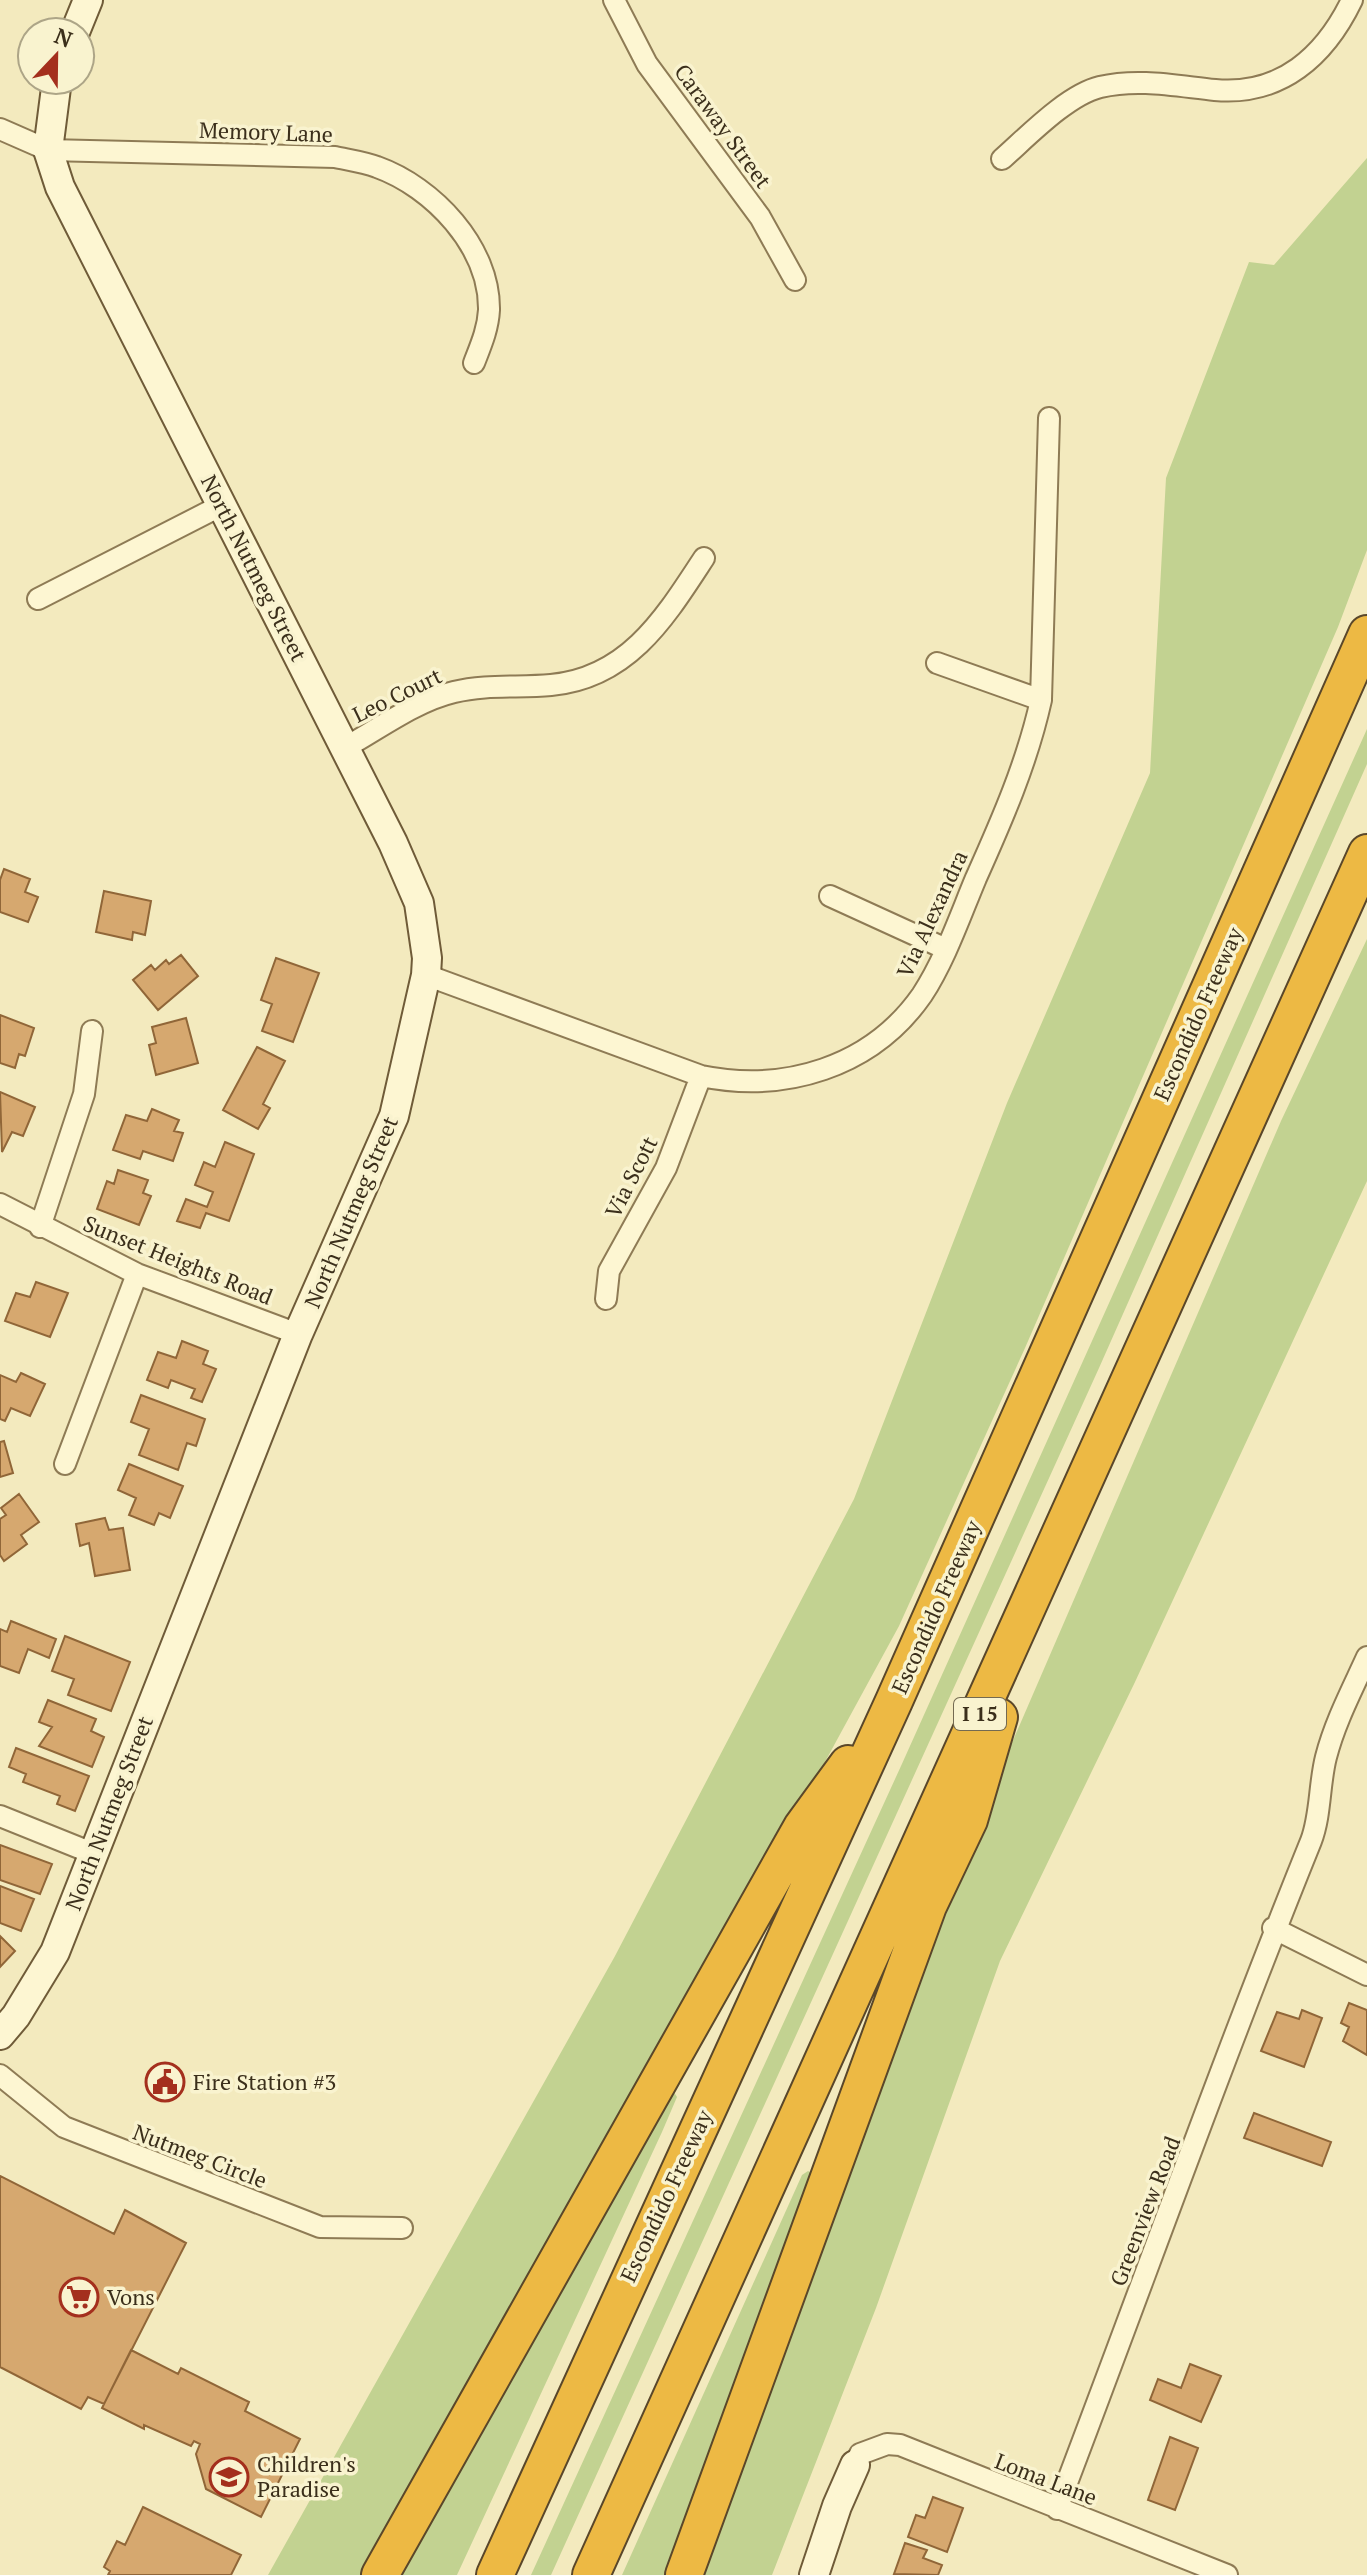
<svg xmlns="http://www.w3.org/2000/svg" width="1367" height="2575" font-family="'PT Serif',serif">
<rect width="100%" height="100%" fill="#f3eabe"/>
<path fill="#c2d291" d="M 1367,158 L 1367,550 L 1338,627 L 1025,1348 L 899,1626 L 710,1973 L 362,2575 L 268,2575 L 615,1956 L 854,1499 L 1007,1103 L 1150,773 L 1166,478 L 1249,262 L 1274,265 Z
M 1367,729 L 1367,764 L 1099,1368 L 551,2575 L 531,2575 L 901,1766 Z
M 1367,939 L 1367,1181 L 1135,1682 L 1000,1961 L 876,2308 L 772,2575 L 703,2575 L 899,2030 L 998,1775 L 1281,1121 Z
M 672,2089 L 677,2097 L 662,2132 L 457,2575 L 395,2575 Z
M 808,2171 L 817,2175 L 672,2575 L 622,2575 L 802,2175 Z"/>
<path fill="#d6a86f" stroke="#906638" stroke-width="2" d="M 4,869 L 30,879 L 25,892 L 38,897 L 28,922 L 0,912 L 0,880 Z
M 104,891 L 151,901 L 145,935 L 133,932 L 132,940 L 96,932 Z
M 181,955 L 198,976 L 158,1010 L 133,980 L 151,965 L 155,970 L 166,960 L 169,964 Z
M 276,958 L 319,973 L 293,1042 L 262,1031 L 272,1004 L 261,1000 Z
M 0,1015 L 34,1028 L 25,1056 L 19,1054 L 15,1068 L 0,1063 Z
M 186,1018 L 198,1063 L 156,1075 L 149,1045 L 156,1043 L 152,1027 Z
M 257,1047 L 285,1061 L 263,1104 L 270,1108 L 258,1129 L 223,1110 Z
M 0,1092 L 35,1107 L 23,1136 L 12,1132 L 2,1152 Z
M 152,1109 L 179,1120 L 174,1131 L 183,1133 L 173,1161 L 143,1151 L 140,1159 L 113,1150 L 126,1115 L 147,1121 Z
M 225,1142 L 254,1154 L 229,1221 L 206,1213 L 200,1228 L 177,1221 L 186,1199 L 207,1207 L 213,1192 L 195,1185 L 204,1162 L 215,1167 Z
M 118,1170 L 148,1180 L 143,1193 L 151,1196 L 139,1225 L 97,1209 L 107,1181 L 114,1184 Z
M 36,1282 L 68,1293 L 50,1337 L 5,1321 L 16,1293 L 30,1297 Z
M 182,1341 L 208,1351 L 203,1364 L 216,1369 L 202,1402 L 191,1398 L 195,1389 L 171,1380 L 168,1388 L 147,1380 L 158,1352 L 176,1358 Z
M 21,1373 L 45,1384 L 30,1416 L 11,1408 L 5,1421 L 0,1419 L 0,1375 L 16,1382 Z
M 141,1395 L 205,1419 L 196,1446 L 187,1443 L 178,1470 L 139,1455 L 149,1429 L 131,1422 Z
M 4,1441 L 13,1473 L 0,1477 L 0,1442 Z
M 129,1464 L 183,1486 L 170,1518 L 159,1513 L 154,1525 L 129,1515 L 136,1498 L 118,1490 Z
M 19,1494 L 39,1522 L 21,1535 L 27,1544 L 4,1561 L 0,1555 L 0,1519 L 6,1515 L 1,1508 Z
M 105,1518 L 109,1530 L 123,1528 L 130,1570 L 95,1576 L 89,1543 L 80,1546 L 76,1524 Z
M 11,1621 L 56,1639 L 49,1658 L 28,1649 L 19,1673 L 0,1666 L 0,1629 L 7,1632 Z
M 65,1636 L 130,1662 L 111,1711 L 68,1695 L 74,1679 L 52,1671 Z
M 48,1700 L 96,1719 L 91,1731 L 104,1737 L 92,1767 L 39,1746 L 52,1727 L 39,1722 Z
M 16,1748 L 89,1776 L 75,1811 L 57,1804 L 60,1796 L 23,1782 L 26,1774 L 9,1767 Z
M 0,1845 L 52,1864 L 40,1894 L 0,1880 Z
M 0,1886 L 34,1899 L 21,1931 L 0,1923 Z
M 0,1936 L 15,1951 L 0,1967 Z
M 1349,2003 L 1367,2010 L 1367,2055 L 1343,2041 L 1349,2027 L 1341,2023 Z
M 1302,2010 L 1322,2018 L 1304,2067 L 1261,2051 L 1277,2012 L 1299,2019 Z
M 1254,2113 L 1331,2142 L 1322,2166 L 1244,2138 Z
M 0,2176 L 114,2234 L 125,2210 L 186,2243 L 104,2404 L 88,2397 L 81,2409 L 0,2367 Z
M 131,2350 L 178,2374 L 181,2368 L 249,2402 L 245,2411 L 300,2439 L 261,2517 L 206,2489 L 196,2454 L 200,2444 L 194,2441 L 191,2446 L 144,2425 L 144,2429 L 102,2408 Z
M 1190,2364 L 1221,2376 L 1201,2422 L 1150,2400 L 1158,2379 L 1181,2388 Z
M 1170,2437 L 1198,2448 L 1175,2510 L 1148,2500 Z
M 933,2497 L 963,2508 L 947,2552 L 908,2537 L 916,2515 L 925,2518 Z
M 143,2507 L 241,2555 L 231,2575 L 108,2575 L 110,2571 L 104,2567 L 117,2541 L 125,2545 Z
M 905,2543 L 927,2550 L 923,2558 L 942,2565 L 938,2575 L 894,2574 Z"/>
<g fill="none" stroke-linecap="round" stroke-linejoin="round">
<defs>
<path id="street" d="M 614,0 L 647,64 L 760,217 L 795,280
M 0,129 L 48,150 L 335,157 C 349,160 364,162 377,167 C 433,187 490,247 489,310 C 488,329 481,345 474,363
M 1002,159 C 1027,137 1067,95 1100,87 C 1138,78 1176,86 1215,90 C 1281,96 1325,56 1352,0
M 38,599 L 222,505
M 937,663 L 1041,700
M 346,747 C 380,728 416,701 454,692 C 486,684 519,688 551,685 C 629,678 666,616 704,558
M 830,896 L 946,949
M 426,975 L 701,1076 C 784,1093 871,1068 922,995 C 945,960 960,916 976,878 C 1002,820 1027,763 1041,700 L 1049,418
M 0,1204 L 137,1274 L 298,1334
M 40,1227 L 84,1094 L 92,1031
M 606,1299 L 609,1271 L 666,1168 L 701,1076
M 65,1464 L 137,1274
M 0,1816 L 92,1853
M 1273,1928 L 1367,1975
M 0,2075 L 64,2127 L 320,2227 L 402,2228
M 855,2465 L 860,2454 L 887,2444 L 900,2445 L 1227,2575
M 1057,2509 C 1142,2286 1222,2061 1311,1841 C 1321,1815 1319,1784 1326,1757 C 1335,1722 1352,1690 1367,1657"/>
<path id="secondary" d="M 75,32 L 88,0
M 0,2035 L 16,2016 L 55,1952 L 298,1334 L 394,1116 L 426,975 L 427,958 L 419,903 L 393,843 L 60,187 L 48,150 L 57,80
M 814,2575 L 837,2506 L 855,2465"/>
<path id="highway" d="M 380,2575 L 802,1827 L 848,1764
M 495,2575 L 894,1701 L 1367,634
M 591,2575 L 1367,853
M 684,2575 L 928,1906 L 969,1820 L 999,1717"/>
</defs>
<use href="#street" stroke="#8e7b55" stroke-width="24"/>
<use href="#secondary" stroke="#6f5b38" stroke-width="32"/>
<use href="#highway" stroke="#5a472a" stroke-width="40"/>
<use href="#street" stroke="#fdf6d2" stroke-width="20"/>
<use href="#secondary" stroke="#fdf6d2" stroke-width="28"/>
<use href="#highway" stroke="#edb944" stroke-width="36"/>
</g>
<defs>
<symbol id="civic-ring" viewBox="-11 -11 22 22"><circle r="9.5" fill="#f9f3cf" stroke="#a42f1d" stroke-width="1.5"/><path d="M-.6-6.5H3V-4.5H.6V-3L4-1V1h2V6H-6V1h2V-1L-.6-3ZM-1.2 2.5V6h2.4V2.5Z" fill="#a42f1d"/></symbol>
<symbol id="supermarket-ring" viewBox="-11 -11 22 22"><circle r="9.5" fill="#f9f3cf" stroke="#a42f1d" stroke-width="1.5"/><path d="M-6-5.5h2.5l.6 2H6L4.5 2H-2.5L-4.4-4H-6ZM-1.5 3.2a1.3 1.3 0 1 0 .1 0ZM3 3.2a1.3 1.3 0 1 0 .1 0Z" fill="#a42f1d"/></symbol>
<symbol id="school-ring" viewBox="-11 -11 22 22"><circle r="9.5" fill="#f9f3cf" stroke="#a42f1d" stroke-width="1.5"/><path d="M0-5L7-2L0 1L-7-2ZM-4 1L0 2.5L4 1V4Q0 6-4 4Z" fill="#a42f1d"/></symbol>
</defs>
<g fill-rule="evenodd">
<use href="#civic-ring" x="143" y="2060" width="44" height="44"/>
<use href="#supermarket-ring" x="57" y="2275" width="44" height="44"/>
<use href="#school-ring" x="207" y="2455" width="44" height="44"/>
</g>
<g text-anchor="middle" stroke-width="7" stroke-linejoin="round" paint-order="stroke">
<rect fill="#f9f3cf" stroke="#746a51" stroke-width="2" x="954" y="1698" width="52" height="32" rx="6"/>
<g font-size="20" font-weight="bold" fill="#3b2f1b">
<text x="980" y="1721">I 15</text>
</g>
<g font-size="22" fill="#3b2f1b" stroke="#f9f3cf">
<text transform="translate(723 126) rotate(54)" y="8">Caraway Street</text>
<text transform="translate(266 132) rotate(2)" y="8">Memory Lane</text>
<text transform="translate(254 568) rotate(63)" y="8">North Nutmeg Street</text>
<text transform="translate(397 695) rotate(-26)" y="8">Leo Court</text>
<text transform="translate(932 914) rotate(-65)" y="8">Via Alexandra</text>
<text transform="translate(1198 1014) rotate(-66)" y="8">Escondido Freeway</text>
<text transform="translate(631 1177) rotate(-63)" y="8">Via Scott</text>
<text transform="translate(351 1212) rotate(-67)" y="8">North Nutmeg Street</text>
<text transform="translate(178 1260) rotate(22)" y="8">Sunset Heights Road</text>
<text transform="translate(936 1607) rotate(-66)" y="8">Escondido Freeway</text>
<text transform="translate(109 1813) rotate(-69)" y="8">North Nutmeg Street</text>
<text transform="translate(200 2156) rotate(21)" y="8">Nutmeg Circle</text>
<text transform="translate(666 2196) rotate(-65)" y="8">Escondido Freeway</text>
<text transform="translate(1145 2211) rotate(-69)" y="8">Greenview Road</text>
<text transform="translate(1046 2479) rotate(21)" y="8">Loma Lane</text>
</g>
<g font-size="22" fill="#3b2f1b" stroke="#f9f3cf" text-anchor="start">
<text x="193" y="2090">Fire Station #3</text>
<text x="107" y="2305">Vons</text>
<text x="257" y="2472">Children's<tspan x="257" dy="25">Paradise</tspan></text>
</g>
</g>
<g transform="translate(56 56) rotate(22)"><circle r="38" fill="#f9f3cf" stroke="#ada587" stroke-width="2"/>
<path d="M0-6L14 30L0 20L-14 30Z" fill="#a42f1d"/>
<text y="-12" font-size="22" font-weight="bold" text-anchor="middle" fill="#3b2f1b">N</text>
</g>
</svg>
